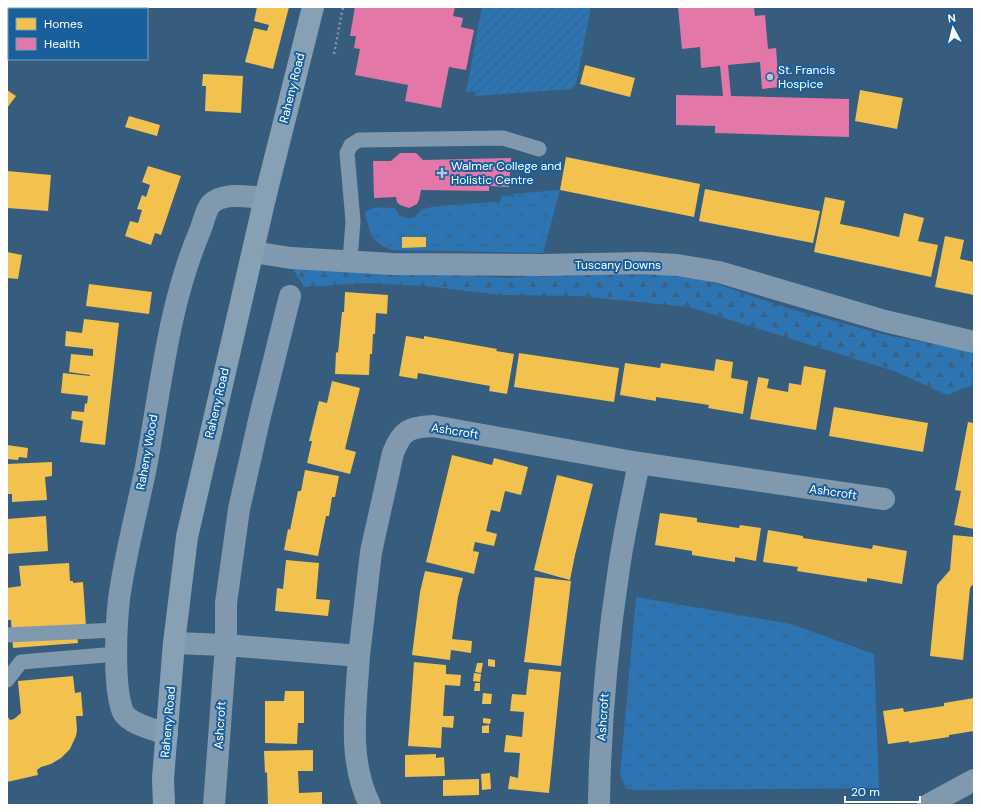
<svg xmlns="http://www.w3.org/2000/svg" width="981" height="812" font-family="'DM Sans',sans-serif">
<defs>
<pattern id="grass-tufts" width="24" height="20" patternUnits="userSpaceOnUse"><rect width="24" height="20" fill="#2c75b2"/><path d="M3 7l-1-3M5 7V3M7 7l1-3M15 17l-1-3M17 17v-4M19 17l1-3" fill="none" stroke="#3c607f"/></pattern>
<pattern id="forest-firs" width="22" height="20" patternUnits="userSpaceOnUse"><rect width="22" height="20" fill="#2c75b2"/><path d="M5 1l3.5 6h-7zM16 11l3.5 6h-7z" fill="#3c607f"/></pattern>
<pattern id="garden-furrows" width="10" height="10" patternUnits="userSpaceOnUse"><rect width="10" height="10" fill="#2c75b2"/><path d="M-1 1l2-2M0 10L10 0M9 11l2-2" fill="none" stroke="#3c607f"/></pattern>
</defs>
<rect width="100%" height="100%" fill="#365d7e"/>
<path fill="url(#grass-tufts)" d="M 560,190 L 543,253 L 391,250 C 370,240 371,235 365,213 C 372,205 385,208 395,208 L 399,215 L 409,219 L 415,217 L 422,209 L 438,206 L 493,202 L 499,204 L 502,195 L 516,197 L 512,194 Z
M 636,597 L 791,624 L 874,654 L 879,788 L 636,790 L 626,788 L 620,775 Z"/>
<path fill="url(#forest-firs)" d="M 290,264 L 511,278 L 556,269 L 646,272 L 705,280 L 787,308 L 882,334 L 974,352 L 974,386 L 967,387 L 947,395 L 894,371 L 689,307 L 578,296 L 501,295 L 426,286 L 365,283 L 304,287 Z"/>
<path fill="#2c75b2" d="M 7,7 L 42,7 L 41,9 L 9,9 L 9,55 L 7,58 Z"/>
<path fill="url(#garden-furrows)" d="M 482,7 L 591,7 L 576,84 L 572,89 L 475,96 L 475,91 L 466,92 Z"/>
<path fill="#f2c14e" d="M 257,7 L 289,7 L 273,69 L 245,62 L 254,28 L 267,31 L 269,25 L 254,21 Z
M 585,65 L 635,78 L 630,97 L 580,84 Z
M 203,74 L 243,76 L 241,113 L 205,111 L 206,86 L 202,86 Z
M 7,90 L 16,96 L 7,108 Z
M 860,90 L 903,98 L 897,129 L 855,121 Z
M 129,116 L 160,125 L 157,136 L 125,127 Z
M 566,157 L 700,184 L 694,217 L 560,190 Z
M 148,166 L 181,176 L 161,235 L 155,233 L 151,245 L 125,236 L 130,221 L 138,223 L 142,210 L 137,209 L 142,195 L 146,197 L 150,185 L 142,182 Z
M 7,171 L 51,175 L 48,211 L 7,208 Z
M 705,189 L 820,211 L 813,243 L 699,221 Z
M 825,197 L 845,201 L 840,224 L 860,228 L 899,237 L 904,213 L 924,218 L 918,241 L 938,245 L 931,277 L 814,252 Z
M 945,236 L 964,240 L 960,259 L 974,262 L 974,295 L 935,287 Z
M 402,237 L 426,237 L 426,247 L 402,248 Z
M 7,252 L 22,255 L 18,279 L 7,278 Z
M 89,284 L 152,292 L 149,314 L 86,306 Z
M 345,292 L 388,295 L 387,314 L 376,313 L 375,334 L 373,334 L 372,354 L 370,354 L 369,375 L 335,374 L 336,352 L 338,353 L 342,312 L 344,312 Z
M 84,319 L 119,323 L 105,445 L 80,442 L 83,421 L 71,419 L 72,411 L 84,412 L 85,403 L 87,404 L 88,396 L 61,393 L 63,373 L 90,376 L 90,375 L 69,372 L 71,354 L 93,356 L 93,349 L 65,346 L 66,331 L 82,333 Z
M 406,336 L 424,339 L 424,336 L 497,349 L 496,351 L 514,354 L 507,394 L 489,391 L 490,386 L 418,373 L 417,379 L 399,376 Z
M 519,353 L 619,368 L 614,402 L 514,387 Z
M 716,359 L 733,362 L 731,378 L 748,381 L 743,414 L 708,408 L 709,405 L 656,397 L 656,401 L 620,395 L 625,363 L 660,368 L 661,363 L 714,371 Z
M 804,366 L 826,370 L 816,430 L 750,419 L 758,377 L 769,379 L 767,388 L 788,392 L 789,383 L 801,385 Z
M 332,381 L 360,388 L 345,449 L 356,452 L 350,474 L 307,463 L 312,441 L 309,441 L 319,401 L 327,403 Z
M 834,407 L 928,423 L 923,452 L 829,436 Z
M 968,422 L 974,423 L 974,529 L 954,525 L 961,491 L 955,490 Z
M 7,445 L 28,448 L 27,458 L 19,457 L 18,460 L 7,459 Z
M 452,455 L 492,465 L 494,458 L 528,467 L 521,495 L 505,491 L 500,512 L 491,510 L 486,531 L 497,534 L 494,546 L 475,542 L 473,551 L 479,552 L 474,574 L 426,562 Z
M 52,462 L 52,476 L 45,477 L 47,500 L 12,502 L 12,494 L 7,494 L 7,464 Z
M 305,470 L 339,476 L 335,497 L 332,497 L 329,516 L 326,516 L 318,556 L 284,550 L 288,529 L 290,530 L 298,491 L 301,491 Z
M 557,475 L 593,484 L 575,555 L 570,580 L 534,570 Z
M 660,513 L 697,518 L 697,522 L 739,528 L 740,525 L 761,528 L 756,561 L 735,557 L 735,562 L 692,555 L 692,551 L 655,545 Z
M 46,516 L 48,551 L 7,554 L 7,519 Z
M 768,530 L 803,536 L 803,538 L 872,549 L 873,545 L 907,551 L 902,584 L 867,578 L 867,582 L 797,571 L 798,567 L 763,562 Z
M 953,535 L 974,537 L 974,583 L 970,588 L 963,660 L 930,656 L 937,585 L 950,570 Z
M 286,560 L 319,563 L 316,599 L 330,600 L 328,616 L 275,611 L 277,588 L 283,589 Z
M 69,563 L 70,581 L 73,581 L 73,583 L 83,582 L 86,627 L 76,627 L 78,643 L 13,648 L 11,620 L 7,620 L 7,588 L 21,586 L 19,566 Z
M 425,571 L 463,578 L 458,597 L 452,639 L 472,641 L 471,653 L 451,650 L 450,660 L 412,655 L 420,592 Z
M 535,577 L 571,581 L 561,666 L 524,662 Z
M 488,659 L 495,660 L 495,667 L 488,666 Z
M 414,662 L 446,665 L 446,674 L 461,675 L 460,686 L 445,685 L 443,716 L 454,716 L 453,728 L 442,727 L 441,748 L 408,746 Z
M 477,663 L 483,663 L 481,673 L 475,672 Z
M 529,669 L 561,672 L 549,793 L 508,789 L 510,776 L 518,778 L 520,753 L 504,752 L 506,735 L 522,737 L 524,712 L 510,711 L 512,694 L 526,695 Z
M 474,673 L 481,674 L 480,682 L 473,681 Z
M 73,676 L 75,693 L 81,692 L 83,716 L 76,716 L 77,730 L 76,736 L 70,749 L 61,758 L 51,764 L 41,767 L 37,770 L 38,775 L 7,782 L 7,716 L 10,720 L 14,719 L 21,713 L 18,681 Z
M 475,683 L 480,683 L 480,691 L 474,691 Z
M 285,691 L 304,691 L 304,723 L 298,723 L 297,744 L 265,743 L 265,701 L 284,701 Z
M 483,693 L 492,694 L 491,704 L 482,704 Z
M 974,698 L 974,731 L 949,735 L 949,737 L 909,743 L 909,741 L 888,744 L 883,711 L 903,708 L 904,712 L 944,706 L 944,703 Z
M 483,718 L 491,719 L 490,724 L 483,723 Z
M 489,725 L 489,733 L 482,733 L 482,726 Z
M 313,750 L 313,771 L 298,771 L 299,793 L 322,792 L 322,805 L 268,805 L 267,772 L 265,773 L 264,751 Z
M 436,754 L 436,758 L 444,757 L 445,776 L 405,777 L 405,755 Z
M 490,773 L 491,789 L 482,790 L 481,774 Z
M 479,779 L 479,795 L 443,796 L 443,780 Z"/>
<path fill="#e377a8" d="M 355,7 L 455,7 L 453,16 L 463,18 L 461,27 L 474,30 L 466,70 L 449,67 L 441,108 L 405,101 L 408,85 L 355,75 L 360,49 L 354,48 L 356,36 L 350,36 Z
M 678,7 L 754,7 L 755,16 L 765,15 L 768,49 L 776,48 L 779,87 L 762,89 L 760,62 L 728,65 L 731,96 L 849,99 L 849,137 L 715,133 L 715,126 L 676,125 L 676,95 L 723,96 L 720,66 L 701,68 L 700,47 L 682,49 Z
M 400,153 L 416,153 L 423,160 L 511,158 L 509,187 L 489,186 L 489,191 L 421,190 L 419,200 L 417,204 L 409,208 L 400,205 L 397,202 L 396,197 L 374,198 L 373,161 L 391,161 Z"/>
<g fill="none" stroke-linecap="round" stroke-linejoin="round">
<path stroke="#8199af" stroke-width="2.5" stroke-dasharray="2 3" stroke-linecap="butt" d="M 334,54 L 343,7"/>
<path stroke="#8199af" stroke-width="15" d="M 350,261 L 353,221 L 347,153 L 351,145 L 359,140 L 503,138 L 539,149
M 7,635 L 117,630
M 7,680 L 21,662 L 117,654"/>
<path stroke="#8199af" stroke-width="22" d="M 253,252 L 291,258 L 393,264 L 543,265 L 642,263 L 677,265 L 719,272 L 885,321 L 974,342
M 174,643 L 226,645 L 359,656 C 356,706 347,759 370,805
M 359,656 L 371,552 L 393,453 C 402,430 409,427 433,426 L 639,463 L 884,499
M 167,734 C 155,730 129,724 123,712 C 113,688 116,626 119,599 C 125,555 137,511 146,467 C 161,387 168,306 200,231 C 203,224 206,210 210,205 C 222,191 249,197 265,198
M 214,805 L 226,645 L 226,603 L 239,509 L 260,416 L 290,296
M 599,805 C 600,726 607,646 619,568 C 624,533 632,498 639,463
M 928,805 L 974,780"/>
<path stroke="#88a0b4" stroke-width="22" d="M 164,805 L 163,778 L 174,643 L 187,537 L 265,198 L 313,7"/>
</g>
<g fill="#b9c6d2" stroke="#185f9c" stroke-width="1.5">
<circle cx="770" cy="77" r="4"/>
<path d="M440 167h4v4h4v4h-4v4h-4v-4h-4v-4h4z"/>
</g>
<g text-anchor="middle" stroke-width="4" stroke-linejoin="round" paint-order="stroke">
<g font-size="12" fill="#fff" stroke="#185f9c" text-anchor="start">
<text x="778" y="74">St. Francis<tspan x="778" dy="14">Hospice</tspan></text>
<text x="451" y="170">Walmer College and<tspan x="451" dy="14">Holistic Centre</tspan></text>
</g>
<g font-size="12" fill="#fff" stroke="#185f9c">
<text transform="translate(292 88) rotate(-76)" y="4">Raheny Road</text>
<text x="618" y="269">Tuscany Downs</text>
<text transform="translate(217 403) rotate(-77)" y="4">Raheny Road</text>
<text transform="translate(455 431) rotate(9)" y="4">Ashcroft</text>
<text transform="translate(147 452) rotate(-80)" y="4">Raheny Wood</text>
<text transform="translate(833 492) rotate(8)" y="4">Ashcroft</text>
<text transform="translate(603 717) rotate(-86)" y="4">Ashcroft</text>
<text transform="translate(168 722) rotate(-85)" y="4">Raheny Road</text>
<text transform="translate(220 725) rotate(-86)" y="4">Ashcroft</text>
</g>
</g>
<rect width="981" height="812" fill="none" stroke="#ffffff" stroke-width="16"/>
<rect x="8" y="8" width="140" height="52" fill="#185f9c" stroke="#749fc4"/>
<rect x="16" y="18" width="20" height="12" fill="#f2c14e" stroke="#749fc4"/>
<text x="44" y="28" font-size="12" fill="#ffffff">Homes</text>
<rect x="16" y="38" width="20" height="12" fill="#e377a8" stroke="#749fc4"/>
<text x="44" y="48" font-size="12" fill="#ffffff">Health</text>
<g transform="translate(953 28) rotate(353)" stroke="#185f9c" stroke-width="3" paint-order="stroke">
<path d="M0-3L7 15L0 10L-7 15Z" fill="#ffffff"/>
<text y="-6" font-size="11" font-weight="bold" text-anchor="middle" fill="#ffffff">N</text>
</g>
<path d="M845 796v6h75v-6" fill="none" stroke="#ffffff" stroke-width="2"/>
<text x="851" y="796" font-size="12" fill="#ffffff" stroke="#185f9c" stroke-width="3" paint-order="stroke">20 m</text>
</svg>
